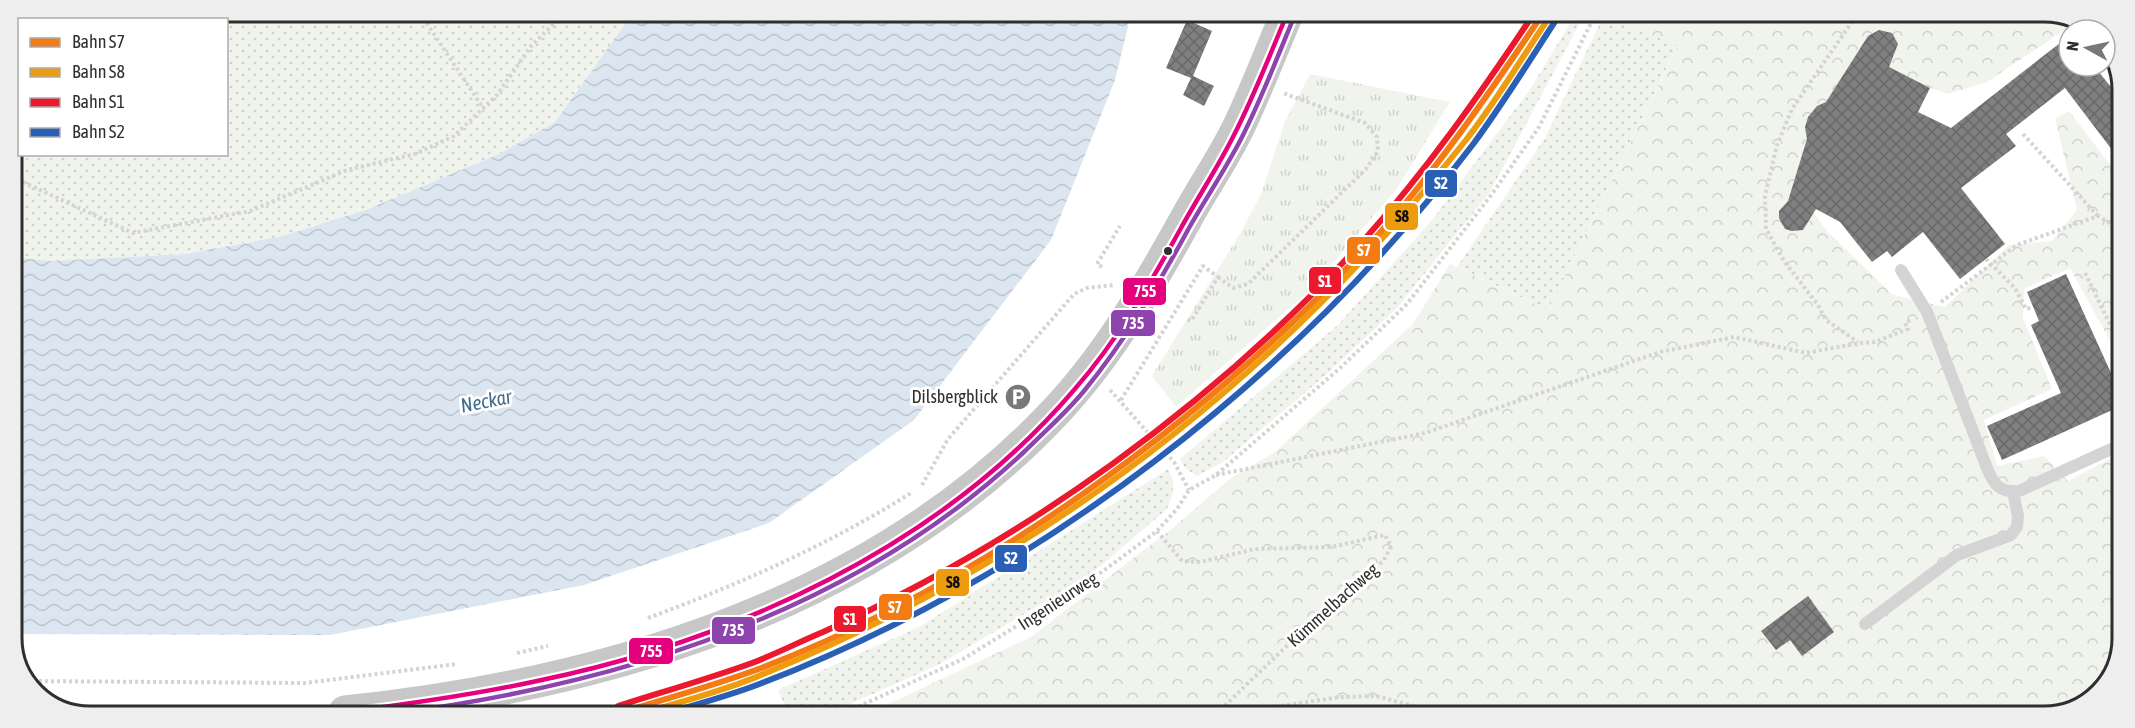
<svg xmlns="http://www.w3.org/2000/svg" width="2135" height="728" font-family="'Asap Condensed',sans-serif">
<defs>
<pattern id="grass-dots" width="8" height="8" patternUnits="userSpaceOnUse" patternTransform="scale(1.5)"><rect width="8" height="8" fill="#f1f4ed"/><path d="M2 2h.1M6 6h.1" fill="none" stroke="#cfd2cc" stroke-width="1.8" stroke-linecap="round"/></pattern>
<pattern id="forest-crowns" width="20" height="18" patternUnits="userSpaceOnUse" patternTransform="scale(1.5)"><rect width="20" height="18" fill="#f1f4ed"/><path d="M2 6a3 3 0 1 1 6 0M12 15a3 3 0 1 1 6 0" fill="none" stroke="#cfd2cc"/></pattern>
<pattern id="park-tufts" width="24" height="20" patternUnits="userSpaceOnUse" patternTransform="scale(1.5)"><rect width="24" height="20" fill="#f1f4ed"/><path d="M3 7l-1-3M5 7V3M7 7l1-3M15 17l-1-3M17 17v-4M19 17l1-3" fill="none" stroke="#cfd2cc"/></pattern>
<pattern id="water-waves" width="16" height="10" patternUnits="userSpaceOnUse" patternTransform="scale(1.5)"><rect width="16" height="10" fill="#dce6f0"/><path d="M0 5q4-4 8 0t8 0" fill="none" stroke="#bdc6ce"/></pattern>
<pattern id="building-cross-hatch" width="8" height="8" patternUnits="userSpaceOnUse" patternTransform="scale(1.5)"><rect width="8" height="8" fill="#7f7f7f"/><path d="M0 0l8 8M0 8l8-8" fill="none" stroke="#686868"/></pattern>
</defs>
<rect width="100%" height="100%" fill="#fff"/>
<path fill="url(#grass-dots)" d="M 91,12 L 633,13 L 555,122 L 499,154 L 368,209 L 283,236 L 183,254 L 50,261 L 12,257 L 12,86 L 19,70 L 20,154 L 226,154 L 226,20 L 73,19 Z
M 1575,15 L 1584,15 L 1490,192 L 1397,308 L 1327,374 L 1223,462 L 1197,476 L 1185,468 L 1180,459 L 1338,325 L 1433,219 L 1531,88 Z
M 1604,15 L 1619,15 L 1617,20 L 1678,45 L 1548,310 L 1457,267 L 1545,138 Z
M 1168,469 L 1173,480 L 1173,492 L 1167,509 L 1089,576 L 938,665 L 850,704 L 821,713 L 788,713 L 778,690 L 921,626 Z"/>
<path fill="url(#forest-crowns)" d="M 1619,15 L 2069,16 L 2089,30 L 2069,27 L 1987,82 L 1948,94 L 1871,67 L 1805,200 L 1826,230 L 1893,295 L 1945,307 L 2009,245 L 2052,241 L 2077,210 L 2055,118 L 2069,111 L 2121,179 L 2116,191 L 2122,201 L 2121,383 L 2110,341 L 2070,268 L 2024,289 L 2023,318 L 2052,389 L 1984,420 L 1997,466 L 2044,456 L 2068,481 L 2115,456 L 2120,446 L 2119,662 L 2092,700 L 2045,716 L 867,714 L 1031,637 L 1174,527 L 1231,478 L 1275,452 L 1413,324 L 1450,264 L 1548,310 L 1678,46 L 1617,20 Z"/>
<path fill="url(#park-tufts)" d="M 1310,74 L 1450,102 L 1396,190 L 1308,292 L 1176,407 L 1152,376 L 1241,232 L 1262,192 L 1284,124 Z"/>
<path fill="url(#water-waves)" d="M 633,13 L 1131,14 L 1115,80 L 1051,240 L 914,420 L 769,523 L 584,585 L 330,635 L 12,634 L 12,257 L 50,261 L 184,254 L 283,236 L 368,209 L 499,154 L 555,122 Z"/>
<path fill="url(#building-cross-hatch)" d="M 1187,20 L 1212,31 L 1193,76 L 1214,86 L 1204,106 L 1183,95 L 1191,78 L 1166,68 Z
M 1879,30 L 1892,33 L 1898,44 L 1889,67 L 1930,88 L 1918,112 L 1951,128 L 2069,36 L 2069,66 L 2094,66 L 2123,102 L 2122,163 L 2065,88 L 2006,134 L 2016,146 L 1961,188 L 2005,244 L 1960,279 L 1923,232 L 1892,257 L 1887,251 L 1872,262 L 1840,222 L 1816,209 L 1803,230 L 1792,231 L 1785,229 L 1779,218 L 1779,211 L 1788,201 L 1807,139 L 1805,127 L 1808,117 L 1817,106 L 1826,102 L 1868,36 Z
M 2066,274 L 2121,395 L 2121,406 L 2002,460 L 1987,426 L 2061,393 L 2031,325 L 2039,321 L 2027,292 Z
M 1808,596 L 1834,632 L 1802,656 L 1790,640 L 1776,650 L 1761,631 Z"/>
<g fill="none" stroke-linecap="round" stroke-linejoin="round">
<path stroke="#d4d4d4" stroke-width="4" stroke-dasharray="3 3" stroke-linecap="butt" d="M 420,13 L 483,108
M 1856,16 L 1792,109 L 1777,145 L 1765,196 L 1766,229 L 1784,261 L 1818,305 L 1826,320 L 1858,342
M 2023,134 L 2098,216
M 12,177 L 133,233 L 250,211 L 347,170 L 415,154 L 454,136 L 497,95 L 531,46 L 565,13
M 1986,259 L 2015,288 L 2026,309 L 2033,307
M 1102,267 L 1097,264 L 1120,226
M 2085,273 L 2121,347
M 1218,277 L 1233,288 L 1248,284 L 1366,169 L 1378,151 L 1377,137 L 1365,123 L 1283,93
M 1941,302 L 2017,245 L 2098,216 L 2122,231
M 1110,390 L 1174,462 L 1189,490
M 1121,400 L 1203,266 L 1218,277 L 1191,321 L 1187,319
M 1216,475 L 1425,433 L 1660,352 L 1734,337 L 1806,353 L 1860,343 L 1875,342 L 1908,329 L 1905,323 L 1911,320
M 922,485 L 948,439 L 1074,294 L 1087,288 L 1114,285
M 1157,531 L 1182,561 L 1200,562 L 1255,549 L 1331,547 L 1385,535 L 1391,546 L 1384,560 L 1294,639 L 1216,714
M 648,618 C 740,584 828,545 911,493
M 517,653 L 548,646
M 27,681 L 305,683 L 457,664
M 842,714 L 963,659 L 1087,583 L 1157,531 L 1177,509 L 1189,490 L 1216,475 L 1339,369 L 1407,304 L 1492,194 L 1539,127 L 1595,15
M 1228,714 L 1340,697 L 1376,696 L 1447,715"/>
<path stroke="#d4d4d4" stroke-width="12" d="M 1901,270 L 1927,312 L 1987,468 C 1994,485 2000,493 2019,491 L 2120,445
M 1865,624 L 1957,555 L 2011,535 L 2017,527 L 2018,516 L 2013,492"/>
<path stroke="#c7c7c7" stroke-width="33" d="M 345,712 C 603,685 876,605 1058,409 C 1110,353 1150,284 1187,217 C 1204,186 1225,156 1240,124 C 1257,88 1271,51 1287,14"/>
<defs>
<path id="bus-1" d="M 345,712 C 409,704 473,695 537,681 C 736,640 940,547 1074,390 C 1117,341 1150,284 1181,228 C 1198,197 1218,167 1234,135 C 1254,96 1270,55 1287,14"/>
<path id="bus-2" d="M 398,713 C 624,683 856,610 1025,451 C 1045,431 1066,413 1084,391 C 1125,341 1158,285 1189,228 C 1206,198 1225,170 1241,139 C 1261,100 1277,58 1294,17"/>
</defs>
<use href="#bus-1" stroke="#fff" stroke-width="9"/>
<use href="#bus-2" stroke="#fff" stroke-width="9"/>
<use href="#bus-1" stroke="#e5007d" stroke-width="4.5"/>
<use href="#bus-2" stroke="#8e44ad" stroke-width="4.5"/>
<defs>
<path id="rail-1" d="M 620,713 C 665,699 712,686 756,670 C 983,584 1202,424 1367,247 C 1433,176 1488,95 1542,15"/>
<path id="rail-2" d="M 644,713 C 683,701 724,691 761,675 C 1044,560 1276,379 1466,140 C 1496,102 1521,59 1548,19"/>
<path id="rail-3" d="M 618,706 C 662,692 708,679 752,663 C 776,654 799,642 823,632 C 1022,543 1216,403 1363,241 C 1427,170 1480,94 1533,15"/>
<path id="rail-4" d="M 669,713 C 700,703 732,695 762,683 C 1038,577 1295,378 1474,143 C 1502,105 1528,63 1554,23"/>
</defs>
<use href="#rail-1" stroke="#fff" stroke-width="10"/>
<use href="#rail-2" stroke="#fff" stroke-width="10"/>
<use href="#rail-3" stroke="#fff" stroke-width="10"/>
<use href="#rail-4" stroke="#fff" stroke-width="10"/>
<use href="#rail-1" stroke="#f47a14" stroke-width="6"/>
<use href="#rail-2" stroke="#ee9c0f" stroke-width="6"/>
<use href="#rail-3" stroke="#ec192e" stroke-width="6"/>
<use href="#rail-4" stroke="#2960b5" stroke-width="6"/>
</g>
<defs>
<symbol id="parking-disc" viewBox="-11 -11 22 22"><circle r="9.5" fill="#787878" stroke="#fff"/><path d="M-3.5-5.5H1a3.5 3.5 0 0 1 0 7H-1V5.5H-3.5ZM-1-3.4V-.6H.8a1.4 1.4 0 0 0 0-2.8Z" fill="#fff"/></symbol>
</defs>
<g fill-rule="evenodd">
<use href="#parking-disc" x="1003" y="382" width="30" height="30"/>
</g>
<circle fill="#2f2f2f" stroke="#fff" stroke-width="2" cx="1168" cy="251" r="5"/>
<g text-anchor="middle" stroke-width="6" stroke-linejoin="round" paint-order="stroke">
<g font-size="18" fill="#2f2f2f" stroke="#fff" text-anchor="end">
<text x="998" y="403">Dilsbergblick</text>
</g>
<g font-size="18" fill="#2f2f2f" stroke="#fff">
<text transform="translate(1058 601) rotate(-33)" y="6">Ingenieurweg</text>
<text transform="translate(1333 605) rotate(-42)" y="6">Kümmelbachweg</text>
</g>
<g font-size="20" font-style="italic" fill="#446b8a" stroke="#fff">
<text transform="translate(486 401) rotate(-11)" y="7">Neckar</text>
</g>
</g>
<path d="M0 0H2135V728H0ZM90 22H2044A68 68 0 0 1 2112 90V638A68 68 0 0 1 2044 706H90A68 68 0 0 1 22 638V90A68 68 0 0 1 90 22Z" fill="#eee" fill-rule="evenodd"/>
<path fill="none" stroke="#2f2f2f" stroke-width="3" d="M90 22H2044A68 68 0 0 1 2112 90V638A68 68 0 0 1 2044 706H90A68 68 0 0 1 22 638V90A68 68 0 0 1 90 22Z"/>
<g stroke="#fff" stroke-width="2">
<rect x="1424" y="169" width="34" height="29" rx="6" fill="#2960b5"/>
<rect x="1384" y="202" width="35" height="29" rx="6" fill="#ee9c0f"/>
<rect x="1346" y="236" width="35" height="29" rx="6" fill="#f47a14"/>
<rect x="1308" y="266" width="34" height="29" rx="6" fill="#ec192e"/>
<rect x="1122" y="277" width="45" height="29" rx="6" fill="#e5007d"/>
<rect x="1110" y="309" width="46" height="28" rx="6" fill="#8e44ad"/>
<rect x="994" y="544" width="34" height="29" rx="6" fill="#2960b5"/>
<rect x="935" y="568" width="35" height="29" rx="6" fill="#ee9c0f"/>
<rect x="878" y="593" width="35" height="28" rx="6" fill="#f47a14"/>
<rect x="833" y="605" width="34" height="28" rx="6" fill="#ec192e"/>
<rect x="711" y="616" width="45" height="29" rx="6" fill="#8e44ad"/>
<rect x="628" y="637" width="46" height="28" rx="6" fill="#e5007d"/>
</g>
<g font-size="16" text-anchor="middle" font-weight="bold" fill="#fff">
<text x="1441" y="189">S2</text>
<text x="1364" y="256">S7</text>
<text x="1325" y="287">S1</text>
<text x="1145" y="297">755</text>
<text x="1133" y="329">735</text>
<text x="1011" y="564">S2</text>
<text x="895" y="613">S7</text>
<text x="850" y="625">S1</text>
<text x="733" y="636">735</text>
<text x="651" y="657">755</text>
</g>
<g font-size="16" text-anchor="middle" font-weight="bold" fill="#111">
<text x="1402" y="222">S8</text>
<text x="953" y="588">S8</text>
</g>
<rect x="18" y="18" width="210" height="138" fill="#ffffff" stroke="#acacac" stroke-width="1.5"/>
<rect x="30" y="38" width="30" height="9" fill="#f47a14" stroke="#acacac" stroke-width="1.5"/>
<text x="72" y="48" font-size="18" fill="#2f2f2f">Bahn S7</text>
<rect x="30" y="68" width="30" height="9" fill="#ee9c0f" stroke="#acacac" stroke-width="1.5"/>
<text x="72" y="78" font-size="18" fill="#2f2f2f">Bahn S8</text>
<rect x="30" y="98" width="30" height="9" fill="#ec192e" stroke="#acacac" stroke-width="1.5"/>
<text x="72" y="108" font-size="18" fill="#2f2f2f">Bahn S1</text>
<rect x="30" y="128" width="30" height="9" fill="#2960b5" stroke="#acacac" stroke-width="1.5"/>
<text x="72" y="138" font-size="18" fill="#2f2f2f">Bahn S2</text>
<g transform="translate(2087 48) rotate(278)"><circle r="28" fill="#ffffff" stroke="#acacac" stroke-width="1.5"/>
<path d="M0-4.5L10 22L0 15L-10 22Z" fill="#787878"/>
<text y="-9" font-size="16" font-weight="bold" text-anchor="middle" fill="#2f2f2f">N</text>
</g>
</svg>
